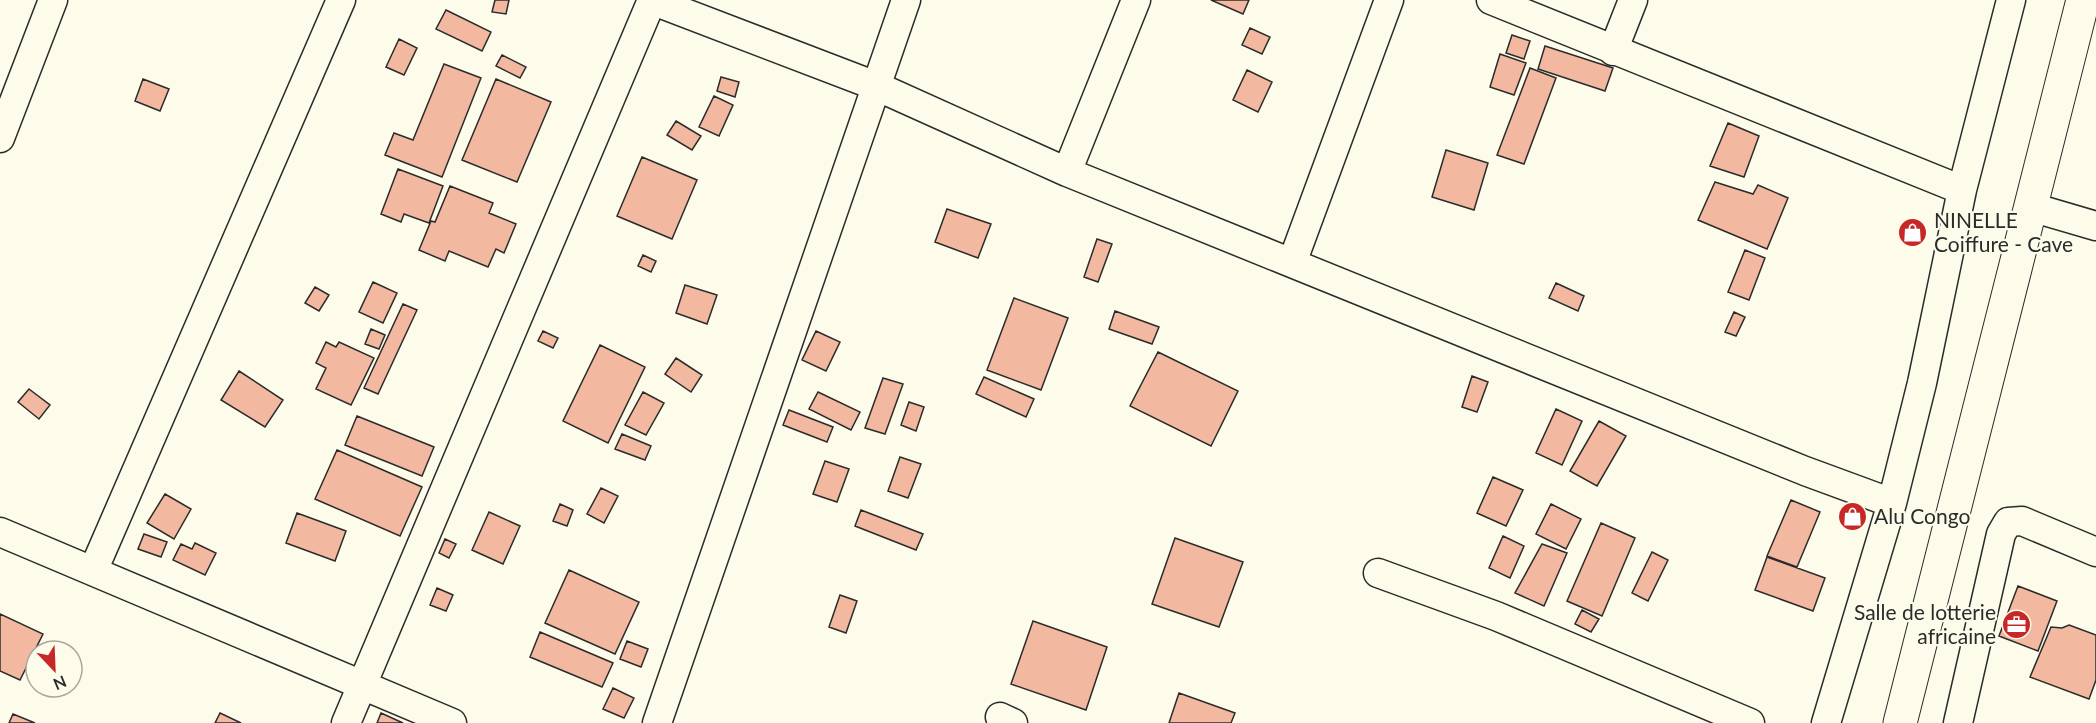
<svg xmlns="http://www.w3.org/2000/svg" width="2096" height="723" font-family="Lato,sans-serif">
<rect width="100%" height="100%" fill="#fdfbea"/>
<path fill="#f2b8a0" stroke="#2b2b2b" stroke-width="1.5" d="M 495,0 L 509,0 L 506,14 L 492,12 Z
M 1211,0 L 1249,0 L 1243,14 Z
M 446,10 L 491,32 L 482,51 L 436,29 Z
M 1250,28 L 1270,37 L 1262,54 L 1242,45 Z
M 1512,35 L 1530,41 L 1524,59 L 1506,53 Z
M 399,39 L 417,48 L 404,75 L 386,67 Z
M 1545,46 L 1613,68 L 1605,91 L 1538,69 Z
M 1500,54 L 1526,63 L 1514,95 L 1490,87 Z
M 502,55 L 526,67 L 520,78 L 496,66 Z
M 444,64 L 481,78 L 442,177 L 385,155 L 394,133 L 413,140 Z
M 1530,68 L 1556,78 L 1524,164 L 1497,155 Z
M 1247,70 L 1272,82 L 1258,112 L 1233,100 Z
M 721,77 L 739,82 L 735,97 L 717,91 Z
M 143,79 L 169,89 L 160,111 L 135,101 Z
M 496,79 L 551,102 L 517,182 L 462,160 Z
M 714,96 L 733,105 L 719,136 L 699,127 Z
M 676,121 L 701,136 L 692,150 L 667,135 Z
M 1728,123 L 1759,136 L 1744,177 L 1710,166 Z
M 1446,150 L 1488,163 L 1474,210 L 1432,197 Z
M 642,157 L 697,180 L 672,239 L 617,216 Z
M 398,169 L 443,186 L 429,223 L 404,214 L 401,222 L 381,214 Z
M 1715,182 L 1753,194 L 1758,185 L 1788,198 L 1767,249 L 1698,220 Z
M 450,186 L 493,203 L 489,213 L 516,224 L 504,253 L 496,249 L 488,267 L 449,251 L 445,261 L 419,250 L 431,221 L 435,222 Z
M 947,209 L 991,224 L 978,258 L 935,242 Z
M 1097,239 L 1112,244 L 1098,282 L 1084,277 Z
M 1745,250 L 1765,258 L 1749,300 L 1728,292 Z
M 643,255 L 656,261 L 651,272 L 638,266 Z
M 373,282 L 397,293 L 383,323 L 359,312 Z
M 1556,283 L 1584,296 L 1578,311 L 1549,298 Z
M 685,285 L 717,295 L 707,324 L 676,313 Z
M 315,287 L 329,295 L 319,311 L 305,303 Z
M 1014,298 L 1068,318 L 1041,390 L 987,370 Z
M 403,304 L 417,310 L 378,394 L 364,388 Z
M 1115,311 L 1159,327 L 1152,344 L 1109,329 Z
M 1734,312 L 1745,317 L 1736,336 L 1725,332 Z
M 371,329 L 385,335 L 379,349 L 365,344 Z
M 543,331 L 558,338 L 553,348 L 538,341 Z
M 816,331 L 840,342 L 826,371 L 802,360 Z
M 326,342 L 336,347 L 339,342 L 374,358 L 351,405 L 316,389 L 326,368 L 316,363 Z
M 600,345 L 645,367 L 608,443 L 563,421 Z
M 1158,352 L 1238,391 L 1211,446 L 1130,406 Z
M 676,358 L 702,375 L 691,392 L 665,374 Z
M 239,371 L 283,400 L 265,427 L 221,400 Z
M 1472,376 L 1488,382 L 1477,412 L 1462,407 Z
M 984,377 L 1034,399 L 1026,417 L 976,394 Z
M 883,378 L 903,384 L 885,434 L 865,428 Z
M 29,389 L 50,405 L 39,419 L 18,402 Z
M 643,392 L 664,403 L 646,435 L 625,425 Z
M 818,392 L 860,412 L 851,430 L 809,409 Z
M 909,402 L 924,407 L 916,431 L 901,425 Z
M 1556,409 L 1582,421 L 1562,465 L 1536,453 Z
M 789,410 L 833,427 L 827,442 L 783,425 Z
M 357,416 L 434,447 L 422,476 L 345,445 Z
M 1599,421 L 1626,436 L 1597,486 L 1570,471 Z
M 622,434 L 651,446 L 645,460 L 615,449 Z
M 337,450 L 422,487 L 400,536 L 315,499 Z
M 900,457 L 921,464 L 908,498 L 888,491 Z
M 825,461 L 849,469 L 837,502 L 813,494 Z
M 1493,477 L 1523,490 L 1506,526 L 1477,513 Z
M 601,488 L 618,496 L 604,523 L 587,514 Z
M 165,494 L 191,509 L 174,539 L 147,523 Z
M 1791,500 L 1820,512 L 1797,567 L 1767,556 Z
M 560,504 L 573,510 L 567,526 L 553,521 Z
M 1551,504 L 1581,519 L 1566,549 L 1536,534 Z
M 861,510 L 923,534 L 916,550 L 855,526 Z
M 489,512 L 520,526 L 503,564 L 472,550 Z
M 297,513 L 346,531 L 335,561 L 286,543 Z
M 1601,523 L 1635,538 L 1602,616 L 1567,601 Z
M 144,534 L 167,542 L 161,557 L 138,549 Z
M 1503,536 L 1524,546 L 1510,578 L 1489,568 Z
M 1175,538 L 1243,562 L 1219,627 L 1152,604 Z
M 445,539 L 456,544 L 449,558 L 439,553 Z
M 195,543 L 216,553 L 205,575 L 173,560 L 181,544 L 192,549 Z
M 1542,544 L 1567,553 L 1544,606 L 1515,593 Z
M 1652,552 L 1668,560 L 1648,601 L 1632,593 Z
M 1767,557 L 1825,578 L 1813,611 L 1755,590 Z
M 569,570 L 639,602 L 615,654 L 545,623 Z
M 2018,586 L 2057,601 L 2038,651 L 1999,636 Z
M 437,588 L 453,595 L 446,611 L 430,605 Z
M 840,595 L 857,601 L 846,633 L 829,627 Z
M 1582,610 L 1599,619 L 1591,632 L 1575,624 Z
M 0,614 L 43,634 L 20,680 L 0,671 Z
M 1033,621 L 1107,647 L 1086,710 L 1011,684 Z
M 2069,625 L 2096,635 L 2096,680 L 2089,699 L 2030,677 L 2051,627 L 2062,628 Z
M 540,632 L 613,663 L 602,687 L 530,657 Z
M 627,641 L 648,649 L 641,667 L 620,659 Z
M 613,688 L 634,698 L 624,718 L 603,709 Z
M 1179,693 L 1235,713 L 1231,723 L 1169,723 Z
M 220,713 L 241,723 L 215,723 Z
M 381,713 L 403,723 L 377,723 Z
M 13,714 L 35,723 L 9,723 Z"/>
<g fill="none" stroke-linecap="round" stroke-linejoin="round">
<defs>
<path id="minor" d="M 651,0 L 876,86 L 1067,172 L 1805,471 L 1892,503
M 1491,0 L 1962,190
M 1613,51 L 1633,0
M 0,138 L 53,0
M 1067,172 L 1136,0
M 2031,207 L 2096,226
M 1292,263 L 1389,0
M 0,532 L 452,723
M 93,571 L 341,0
M 1378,573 L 1496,616 L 1750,723
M 1000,717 L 1013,723
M 346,723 L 652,0
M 657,723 L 906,0
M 1826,723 L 1892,503 L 1922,383 L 1962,190 L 2011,0
M 1958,723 L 2001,534 L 2008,522 L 2022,521 L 2096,552"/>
<path id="trunk" d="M 1900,723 L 2083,0"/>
</defs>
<use href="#minor" stroke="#2b2b2b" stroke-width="31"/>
<use href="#trunk" stroke="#2b2b2b" stroke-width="35"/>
<use href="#minor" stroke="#fdfbea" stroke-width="28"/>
<use href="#trunk" stroke="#fdfbea" stroke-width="33"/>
</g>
<defs>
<symbol id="shop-disc" viewBox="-11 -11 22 22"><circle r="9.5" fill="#c62828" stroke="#fdfbea"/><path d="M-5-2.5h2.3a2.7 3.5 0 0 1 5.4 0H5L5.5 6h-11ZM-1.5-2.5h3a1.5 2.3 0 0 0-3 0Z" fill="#fff"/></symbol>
<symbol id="office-disc" viewBox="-11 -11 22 22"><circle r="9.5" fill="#c62828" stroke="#fdfbea"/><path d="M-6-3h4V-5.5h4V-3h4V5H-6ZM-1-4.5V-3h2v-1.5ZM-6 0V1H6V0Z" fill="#fff"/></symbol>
</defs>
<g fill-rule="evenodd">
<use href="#shop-disc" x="1896" y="216" width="33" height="33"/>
<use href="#shop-disc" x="1836" y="500" width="33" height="33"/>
<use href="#office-disc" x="2000" y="608" width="33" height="33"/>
</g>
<g text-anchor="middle" stroke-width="4.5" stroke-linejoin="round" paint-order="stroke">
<g font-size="21" fill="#2b2b2b" stroke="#fdfbea" text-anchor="start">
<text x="1934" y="228">NINELLE<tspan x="1934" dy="24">Coiffure - Cave</tspan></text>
<text x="1874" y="524">Alu Congo</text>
<text x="1996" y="620" text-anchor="end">Salle de lotterie<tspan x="1996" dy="24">africaine</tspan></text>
</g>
</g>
<g transform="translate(54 669) rotate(157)"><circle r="28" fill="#fdfbea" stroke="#a9a89e" stroke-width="1.5"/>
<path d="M0-4.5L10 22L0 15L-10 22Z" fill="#c62828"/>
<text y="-9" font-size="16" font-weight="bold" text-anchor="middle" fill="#2b2b2b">N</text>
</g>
</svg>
